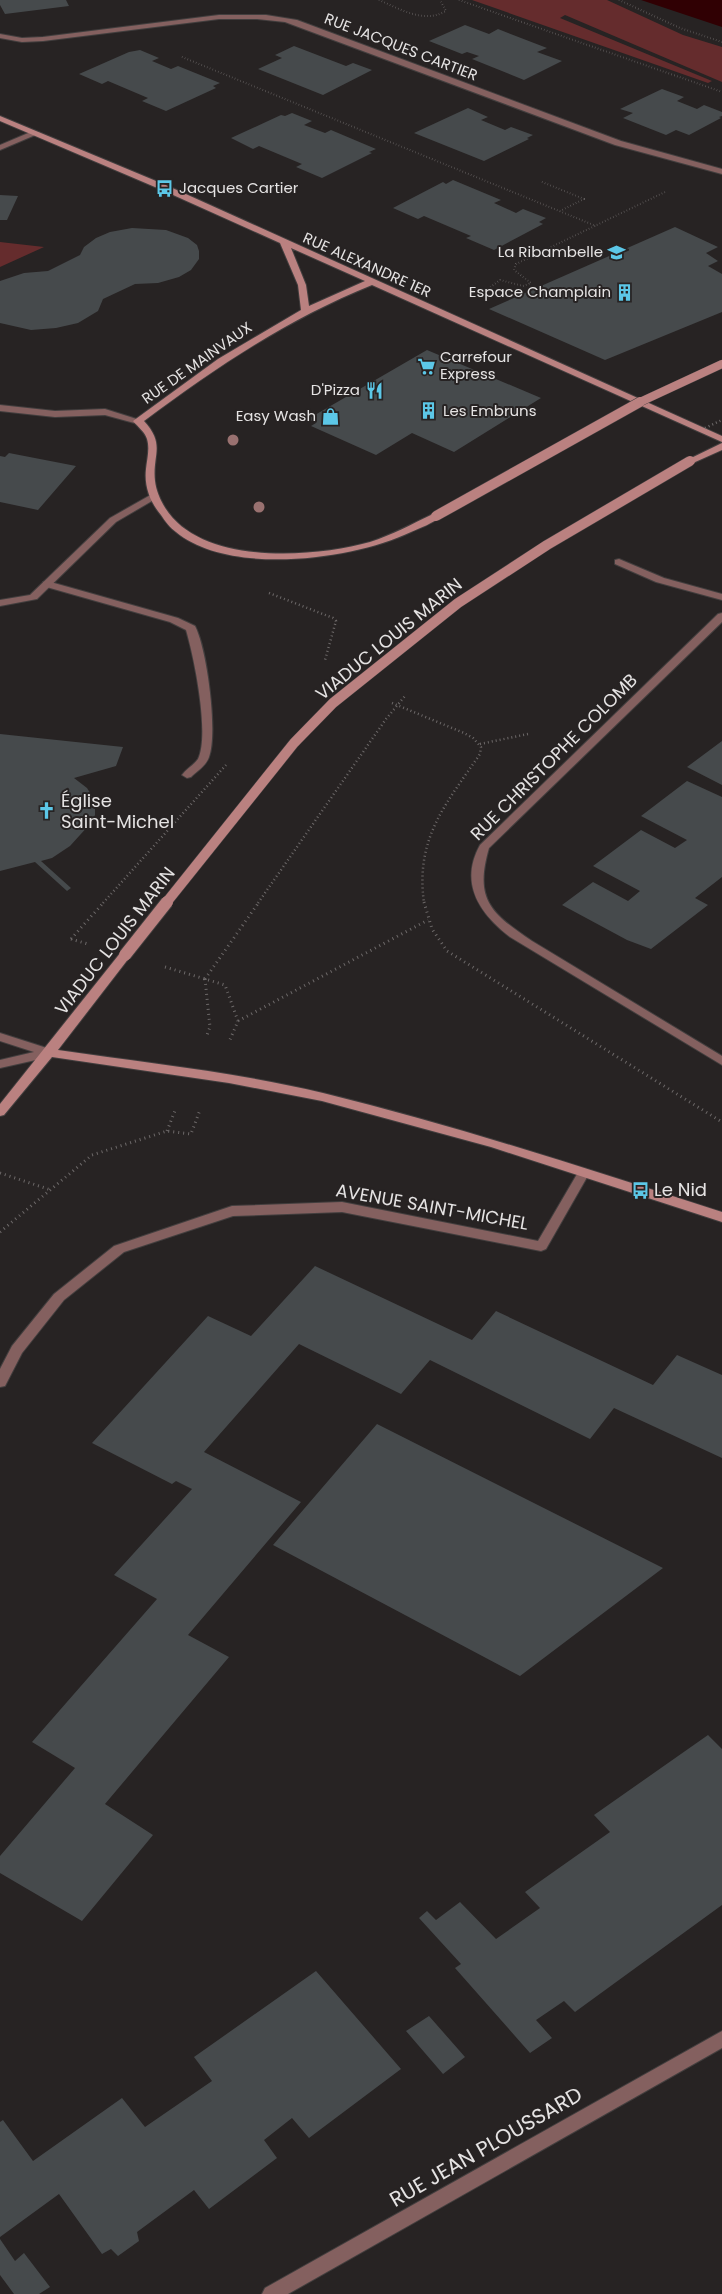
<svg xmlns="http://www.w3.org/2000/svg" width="722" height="2294" font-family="Poppins,sans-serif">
<rect width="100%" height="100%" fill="#272323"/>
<path fill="#652c2d" d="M 472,0 L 607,0 L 683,35 L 722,47 L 722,82 L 565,15 L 560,18 L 712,81 L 708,83 Z
M 0,242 L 44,247 L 0,267 Z"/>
<path fill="#300003" d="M 641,0 L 722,0 L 722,27 Z"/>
<path fill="#464a4c" d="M 0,0 L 66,0 L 69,6 L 5,14 L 0,5 Z
M 465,25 L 489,34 L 498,29 L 547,48 L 537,52 L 562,61 L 524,80 L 472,59 L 479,56 L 467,52 L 462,54 L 429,41 Z
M 294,46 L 346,66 L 353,63 L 372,70 L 323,95 L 258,69 L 282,58 L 275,55 Z
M 140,50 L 159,58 L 152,61 L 171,69 L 178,66 L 220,83 L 213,86 L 216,88 L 166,111 L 142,101 L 148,98 L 108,81 L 102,84 L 79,74 L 129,52 Z
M 662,89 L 684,97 L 677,101 L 697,109 L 704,105 L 722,112 L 722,116 L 719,117 L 721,118 L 689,135 L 676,130 L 666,135 L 623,118 L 633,113 L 620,109 Z
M 468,108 L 488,117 L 481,120 L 505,130 L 511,127 L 533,135 L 527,138 L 529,139 L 484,161 L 414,133 Z
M 292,113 L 312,121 L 304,125 L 325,133 L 331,130 L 376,149 L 369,152 L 372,153 L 322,178 L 296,167 L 302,164 L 259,146 L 253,149 L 231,138 L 281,115 L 285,116 Z
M 453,180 L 501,200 L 494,203 L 516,213 L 523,209 L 546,218 L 539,222 L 543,224 L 494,250 L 466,238 L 471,236 L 424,216 L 418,219 L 393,208 L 443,182 L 446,184 Z
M 0,195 L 18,196 L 7,220 L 0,220 Z
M 675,227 L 718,247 L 706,253 L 718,261 L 708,266 L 722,274 L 722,312 L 605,360 L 489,309 Z
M 132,228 L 166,230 L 188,238 L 197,245 L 199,251 L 199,259 L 191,270 L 179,277 L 158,283 L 135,284 L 103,299 L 98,311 L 78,323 L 56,328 L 31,330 L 0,323 L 0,281 L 24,273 L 48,271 L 80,255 L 84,247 L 96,238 L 110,232 Z
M 427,350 L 541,398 L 454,452 L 412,433 L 376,455 L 311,426 L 316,423 L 308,419 Z
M 9,453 L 76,466 L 38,510 L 0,502 L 0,456 L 5,457 Z
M 0,734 L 123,747 L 116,766 L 74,778 L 87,788 L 92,796 L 95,802 L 95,815 L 90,824 L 70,846 L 52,858 L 41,861 L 71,888 L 67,891 L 35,862 L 0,871 Z
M 722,741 L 722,785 L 687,767 Z
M 687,781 L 722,797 L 722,877 L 695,898 L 708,905 L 651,949 L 627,940 L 562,905 L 593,882 L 628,901 L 640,891 L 593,866 L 641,830 L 675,848 L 687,840 L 641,816 Z
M 315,1266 L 472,1340 L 496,1311 L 653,1385 L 677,1355 L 722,1375 L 722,1458 L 614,1408 L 590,1439 L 430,1360 L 401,1394 L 299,1344 L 204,1452 L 301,1502 L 188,1635 L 229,1657 L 105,1804 L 153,1835 L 82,1921 L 0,1873 L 0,1856 L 75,1768 L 32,1742 L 157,1599 L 114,1575 L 192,1489 L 176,1481 L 172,1484 L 92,1443 L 208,1316 L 251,1336 Z
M 377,1424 L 663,1568 L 520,1676 L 273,1545 Z
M 708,1735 L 722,1749 L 722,1905 L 575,2012 L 564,2001 L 536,2020 L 552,2038 L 530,2053 L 455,1968 L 461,1964 L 419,1918 L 427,1911 L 436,1920 L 460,1902 L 496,1939 L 540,1908 L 525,1892 L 610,1832 L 594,1815 Z
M 316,1971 L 401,2069 L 309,2138 L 292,2118 L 264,2140 L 277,2158 L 209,2209 L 194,2190 L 137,2232 L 139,2241 L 118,2256 L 111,2249 L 102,2254 L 59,2194 L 0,2237 L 0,2122 L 3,2120 L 33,2161 L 122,2098 L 145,2127 L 212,2081 L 194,2057 Z
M 429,2016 L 465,2057 L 443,2074 L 406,2031 Z
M 0,2239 L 15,2261 L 24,2253 L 50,2287 L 39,2294 L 14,2294 L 0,2275 Z"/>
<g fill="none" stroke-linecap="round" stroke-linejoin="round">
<defs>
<path id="service" d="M 619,559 L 664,578 L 722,594 L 722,600 L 656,582 L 615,564 L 615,560 Z
M 47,581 L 178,618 L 195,626 C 207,649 218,733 209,757 C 206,766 197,771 191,777 L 187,778 L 182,775 C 186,769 194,765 198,759 C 210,734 194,657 186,630 L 170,622 L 43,586 L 43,582 Z"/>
<path id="minor" d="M 219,15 L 266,15 L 297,20 L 621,141 L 722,169 L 722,174 L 615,145 L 285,22 L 257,19 L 219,19 L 43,41 L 22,42 L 0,38 L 0,34 L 22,38 L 43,37 Z
M 33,131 L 40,133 L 0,150 L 0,145 Z
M 154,493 L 157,494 L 157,498 L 116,522 L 37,599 L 0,606 L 0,600 L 30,595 L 110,518 Z
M 722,613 L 722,622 L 489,848 C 474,900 491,913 532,941 L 722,1056 L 722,1065 L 510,937 C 479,913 459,883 480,845 L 718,614 Z
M 0,1033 L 53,1050 L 55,1053 L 49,1057 L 0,1068 L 0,1060 L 34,1052 L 0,1041 Z
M 584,1168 L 590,1172 L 546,1249 L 541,1251 L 342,1212 L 233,1216 L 124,1252 L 64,1300 L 22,1353 L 5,1386 L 0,1387 L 0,1369 L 12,1346 L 54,1294 L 114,1246 L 232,1206 L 342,1202 L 538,1241 L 580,1169 Z
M 722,2031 L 722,2048 L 288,2294 L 262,2294 L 265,2288 Z"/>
<path id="tertiary" d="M 0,405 L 55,411 L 105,409 L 143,421 L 138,424 L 105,415 L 55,417 L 0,411 Z"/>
<path id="secondary" d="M 0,116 L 168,186 L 722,436 L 722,442 L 372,285 C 288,319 216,367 144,421 C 166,445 152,455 155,481 C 156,490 160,499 164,506 C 199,566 313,558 370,542 C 392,535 412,524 433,514 L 439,514 L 441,516 C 434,523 420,528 411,532 C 353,560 229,576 176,532 C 170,528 165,521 161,515 C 150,502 144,486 146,469 C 147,459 150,449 147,439 C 145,432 138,427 133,421 L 218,359 L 301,310 L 298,285 L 280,243 L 162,190 L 0,121 ZM 291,248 L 365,281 L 309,306 L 306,285 Z
M 722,443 L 722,450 L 693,463 L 690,464 L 685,461 Z
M 125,951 L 131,955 L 129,958 L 58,1050 C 146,1063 236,1072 323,1093 C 458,1126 590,1170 722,1212 L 722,1222 L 491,1147 L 322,1101 L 229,1083 L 52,1057 L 4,1115 L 0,1116 L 0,1104 L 121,952 Z"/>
</defs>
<use href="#service" stroke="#423e3e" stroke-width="2"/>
<use href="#minor" stroke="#423e3e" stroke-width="2"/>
<use href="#tertiary" stroke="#423e3e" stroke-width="2"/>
<use href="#secondary" stroke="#423e3e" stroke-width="2"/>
<path stroke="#6d6969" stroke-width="2" stroke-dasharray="0.5 2.5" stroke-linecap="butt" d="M 379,0 C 400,9 424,24 446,11 L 440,0
M 459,0 L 722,92
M 619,0 L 680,28 L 722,42
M 182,57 L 596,226
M 542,182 L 584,199 L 560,211
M 487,295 L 488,289 L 500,280 L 523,286 L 531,283 L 514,270 L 516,264 L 665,192"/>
<path stroke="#6d6969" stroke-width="2.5" stroke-dasharray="1 3" stroke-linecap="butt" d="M 269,593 L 333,618 L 336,621 L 325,660
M 392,703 L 464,733 L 473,738 L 481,747 L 480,754 C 446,804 415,838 424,903
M 480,744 L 528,734"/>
<path stroke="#6d6969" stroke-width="3" stroke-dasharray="1 4" stroke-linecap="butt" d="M 424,902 L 432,929 L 447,951 L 722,1122
M 71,939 L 88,944
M 165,967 L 225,985 L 238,1021 L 229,1042
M 205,979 L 210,1027 L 206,1038
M 238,1021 L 428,920
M 167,1131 L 176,1108
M 0,1173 L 51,1190
M 0,1232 L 92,1155 L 167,1131 L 191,1134 L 200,1110"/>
<use href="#service" fill="#84605f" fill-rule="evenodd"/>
<use href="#minor" fill="#84605f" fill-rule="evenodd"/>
<use href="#tertiary" fill="#84605f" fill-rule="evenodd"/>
<use href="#secondary" fill="#ba8180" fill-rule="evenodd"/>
<defs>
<path id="secondary-bridge-far2" d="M 638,403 L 722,364"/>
<path id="secondary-bridge-far1" d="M 436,516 L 640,402
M 166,903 L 294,743 L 333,703 L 458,603 L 547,545 L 690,461"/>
<path id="secondary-bridge" d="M 125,955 L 167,902"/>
</defs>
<use href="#secondary-bridge-far2" stroke="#423e3e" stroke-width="9" stroke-linecap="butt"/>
<use href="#secondary-bridge-far1" stroke="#423e3e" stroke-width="11" stroke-linecap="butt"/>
<use href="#secondary-bridge" stroke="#423e3e" stroke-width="14" stroke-linecap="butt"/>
<path stroke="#6d6969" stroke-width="2.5" stroke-dasharray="1 3" stroke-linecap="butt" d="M 705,428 L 722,420
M 103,903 L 226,765
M 258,903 L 386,719 L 405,696"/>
<path stroke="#6d6969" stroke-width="3" stroke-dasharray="1 4" stroke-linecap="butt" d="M 71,939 L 104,902
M 205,979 L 259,902"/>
<use href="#secondary-bridge-far2" stroke="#ba8180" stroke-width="8"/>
<use href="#secondary-bridge-far1" stroke="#ba8180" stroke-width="10"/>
<use href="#secondary-bridge" stroke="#ba8180" stroke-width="12"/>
</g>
<g fill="#997170">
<circle cx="233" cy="440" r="5.5"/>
<circle cx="259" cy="507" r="5.5"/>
</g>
<defs>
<symbol id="bus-bare" viewBox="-9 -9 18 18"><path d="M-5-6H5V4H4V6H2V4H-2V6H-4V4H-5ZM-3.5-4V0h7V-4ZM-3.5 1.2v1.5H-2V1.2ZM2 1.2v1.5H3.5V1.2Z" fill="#5cc7e7" stroke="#272323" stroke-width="2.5" paint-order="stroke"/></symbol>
<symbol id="school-bare" viewBox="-9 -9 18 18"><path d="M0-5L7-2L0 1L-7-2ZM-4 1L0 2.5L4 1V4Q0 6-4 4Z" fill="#5cc7e7" stroke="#272323" stroke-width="2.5" paint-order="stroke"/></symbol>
<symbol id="building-bare" viewBox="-9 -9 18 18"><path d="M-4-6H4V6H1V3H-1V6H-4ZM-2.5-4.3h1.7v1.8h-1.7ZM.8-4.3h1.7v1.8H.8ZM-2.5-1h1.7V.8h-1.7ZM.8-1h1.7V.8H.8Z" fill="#5cc7e7" stroke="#272323" stroke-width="2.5" paint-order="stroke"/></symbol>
<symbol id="supermarket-bare" viewBox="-9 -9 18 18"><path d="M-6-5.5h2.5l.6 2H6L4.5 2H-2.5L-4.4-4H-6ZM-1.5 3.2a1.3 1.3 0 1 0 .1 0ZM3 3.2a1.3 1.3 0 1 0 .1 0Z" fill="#5cc7e7" stroke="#272323" stroke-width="2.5" paint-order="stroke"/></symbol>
<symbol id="restaurant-bare" viewBox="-9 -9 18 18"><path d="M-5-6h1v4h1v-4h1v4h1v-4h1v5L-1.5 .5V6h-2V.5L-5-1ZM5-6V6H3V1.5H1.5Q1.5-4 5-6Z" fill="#5cc7e7" stroke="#272323" stroke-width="2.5" paint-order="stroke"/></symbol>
<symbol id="shop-bare" viewBox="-9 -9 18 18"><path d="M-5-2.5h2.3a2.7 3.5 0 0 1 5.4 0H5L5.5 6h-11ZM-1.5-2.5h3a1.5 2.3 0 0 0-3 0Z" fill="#5cc7e7" stroke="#272323" stroke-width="2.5" paint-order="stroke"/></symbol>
<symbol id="church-bare" viewBox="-9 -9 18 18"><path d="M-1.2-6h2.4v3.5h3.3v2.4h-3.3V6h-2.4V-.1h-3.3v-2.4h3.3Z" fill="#5cc7e7" stroke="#272323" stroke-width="2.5" paint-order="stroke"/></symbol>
</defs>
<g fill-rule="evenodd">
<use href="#bus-bare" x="152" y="176" width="25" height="25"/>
<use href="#school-bare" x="604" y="240" width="25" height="25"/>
<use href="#building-bare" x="612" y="280" width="25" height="25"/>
<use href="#supermarket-bare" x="414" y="354" width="25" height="25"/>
<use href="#restaurant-bare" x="362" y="378" width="25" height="25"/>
<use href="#building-bare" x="416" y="398" width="25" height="25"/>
<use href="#shop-bare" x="318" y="404" width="25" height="25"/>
<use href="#church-bare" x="34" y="798" width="25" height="25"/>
<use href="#bus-bare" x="628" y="1178" width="25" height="25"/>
</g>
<g text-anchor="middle" stroke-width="4" stroke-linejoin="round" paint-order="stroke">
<g font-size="15" fill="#e5e3e3" stroke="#272323">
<text transform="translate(401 47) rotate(21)" y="5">RUE JACQUES CARTIER</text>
<text transform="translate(367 265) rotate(24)" y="5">RUE ALEXANDRE 1ER</text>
<text transform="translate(197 363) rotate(-35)" y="5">RUE DE MAINVAUX</text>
</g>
<g font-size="15" fill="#e5e3e3" stroke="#272323" text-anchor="end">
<text x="179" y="193" text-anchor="start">Jacques Cartier</text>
<text x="603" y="257">La Ribambelle</text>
<text x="611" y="297">Espace Champlain</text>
<text x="440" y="362" text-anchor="start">Carrefour<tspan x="440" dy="17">Express</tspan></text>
<text x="360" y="395">D'Pizza</text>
<text x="443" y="416" text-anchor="start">Les Embruns</text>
<text x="316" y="421">Easy Wash</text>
</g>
<g font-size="18" fill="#e5e3e3" stroke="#272323">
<text transform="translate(389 639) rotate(-39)" y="6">VIADUC LOUIS MARIN</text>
<text transform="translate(554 757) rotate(-45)" y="6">RUE CHRISTOPHE COLOMB</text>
<text transform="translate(115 941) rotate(-52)" y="6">VIADUC LOUIS MARIN</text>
<text transform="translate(432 1207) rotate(10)" y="6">AVENUE SAINT-MICHEL</text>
</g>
<g font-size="18" fill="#e5e3e3" stroke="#272323" text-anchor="start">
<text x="61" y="807">Église<tspan x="61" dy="21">Saint-Michel</tspan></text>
<text x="654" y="1196">Le Nid</text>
</g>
<g font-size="21" fill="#e5e3e3" stroke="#272323">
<text transform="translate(486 2147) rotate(-30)" y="7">RUE JEAN PLOUSSARD</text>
</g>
</g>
</svg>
